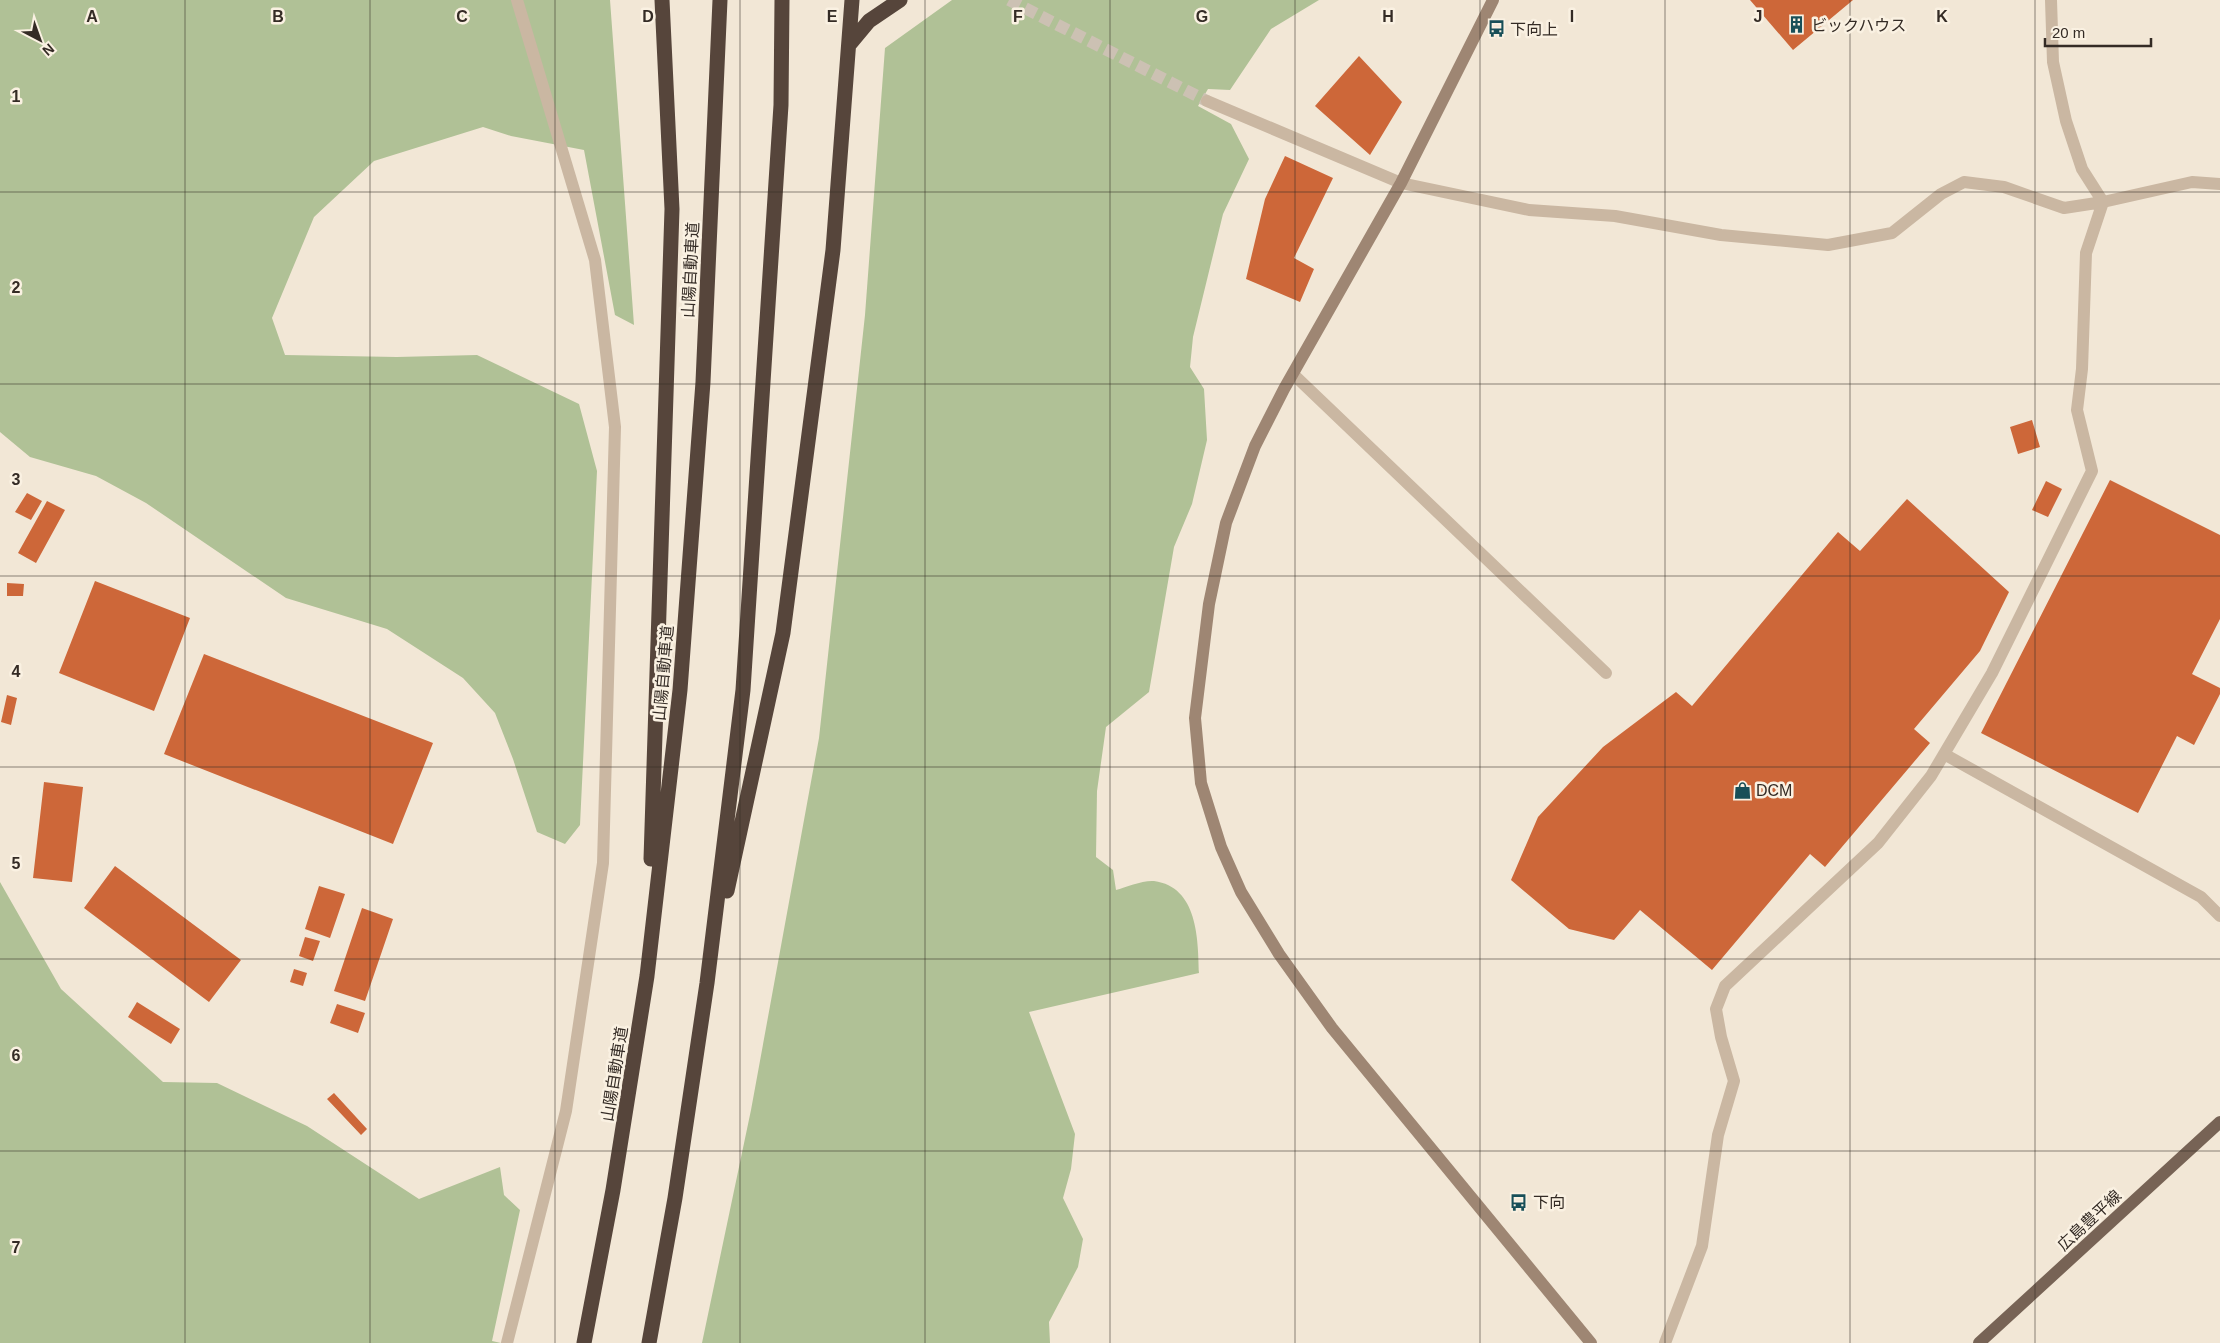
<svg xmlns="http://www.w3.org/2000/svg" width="2220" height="1343" font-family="Arial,'Noto Sans JP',sans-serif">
<rect width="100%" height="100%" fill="#f2e7d6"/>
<path fill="#b0c196" d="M 0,0 L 610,0 L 634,325 L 615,315 L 584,150 L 511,136 L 483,127 L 374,161 L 314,217 L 272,318 L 285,355 L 397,357 L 477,355 L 579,404 L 597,471 L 580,825 L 565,844 L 537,832 L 513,759 L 495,713 L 463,678 L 387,629 L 286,598 L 146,503 L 96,476 L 30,457 L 0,432 Z
M 952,0 L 1319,0 L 1271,29 L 1230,90 L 1208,89 L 1198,106 L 1231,124 L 1249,159 L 1223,214 L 1193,337 L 1190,367 L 1204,389 L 1207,440 L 1192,504 L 1174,547 L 1149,692 L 1106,727 L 1097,791 L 1096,857 L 1113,870 L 1116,890 C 1126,887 1143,880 1154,881 C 1198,887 1198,939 1199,973 L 1029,1012 L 1075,1134 L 1071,1169 L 1063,1198 L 1083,1239 L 1078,1267 L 1049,1322 L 1050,1343 L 702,1343 L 751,1110 L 819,738 L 865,315 L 885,48 Z
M 0,882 L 61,989 L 163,1082 L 217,1083 L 307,1126 L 419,1199 L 500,1167 L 504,1195 L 520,1210 L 492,1341 L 501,1343 L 0,1343 Z"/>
<path fill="#cd6739" d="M 1750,0 L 1853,0 L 1793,50 Z
M 1359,56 L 1402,102 L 1370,155 L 1315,106 Z
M 1285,156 L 1333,178 L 1294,258 L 1314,269 L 1300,302 L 1246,279 L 1265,199 Z
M 2032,420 L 2040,447 L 2018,454 L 2010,427 Z
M 2110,480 L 2220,535 L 2220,619 L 2192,674 L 2220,688 L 2220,694 L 2194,745 L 2177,736 L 2138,813 L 1981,733 Z
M 2046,481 L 2062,489 L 2048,517 L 2032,510 Z
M 27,493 L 42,501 L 31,520 L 15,512 Z
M 1907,499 L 2009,592 L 1980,651 L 1914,729 L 1930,743 L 1825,867 L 1810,854 L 1712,970 L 1640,910 L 1614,940 L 1569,929 L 1511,880 L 1538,817 L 1603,747 L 1676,692 L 1692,706 L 1838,532 L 1860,551 Z
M 47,501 L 65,510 L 36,563 L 18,553 Z
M 95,581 L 190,618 L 154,711 L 59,673 Z
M 7,583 L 24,584 L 23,596 L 7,596 Z
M 204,654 L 433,743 L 393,844 L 164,754 Z
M 7,695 L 17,698 L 11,725 L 1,722 Z
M 44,782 L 83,787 L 72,882 L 33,878 Z
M 115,866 L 241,960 L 209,1002 L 84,908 Z
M 319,886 L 345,894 L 330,938 L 305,929 Z
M 362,908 L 393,919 L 365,1001 L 334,991 Z
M 305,937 L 320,941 L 313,961 L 299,956 Z
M 294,969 L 307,973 L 303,986 L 290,982 Z
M 137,1002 L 180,1029 L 171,1044 L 128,1017 Z
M 337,1004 L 365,1013 L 358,1033 L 330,1023 Z
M 334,1093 L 367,1129 L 361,1135 L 327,1099 Z"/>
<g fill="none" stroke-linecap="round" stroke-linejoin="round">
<path stroke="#ccc1b3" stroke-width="12" stroke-dasharray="12 6" stroke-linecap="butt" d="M 1009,0 L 1207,101"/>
<path stroke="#cab7a2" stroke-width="12" d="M 1207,101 L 1401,183 L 1529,210 L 1615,216 L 1721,235 L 1828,245 L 1892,233 L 1941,194 L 1964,182 L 2004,187 L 2064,208 L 2103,202 L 2192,182 L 2220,184
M 1293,374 L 1606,673
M 1944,754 L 2201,897 L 2220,916
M 507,1343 L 566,1111 L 603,863 L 615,427 L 595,260 L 517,0
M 1665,1343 L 1702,1246 L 1718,1135 L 1734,1081 L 1721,1037 L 1716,1009 L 1725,986 L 1878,843 L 1931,776 L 1992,673 L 2092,471 L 2077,410 L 2082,369 L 2086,253 L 2103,202 L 2082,169 L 2066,121 L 2053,62 L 2051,0"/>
<path stroke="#9e8673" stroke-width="12" d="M 1493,0 L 1401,183 L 1284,389 L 1255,446 L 1226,523 L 1209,604 L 1195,718 L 1201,783 L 1221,847 L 1241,892 L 1279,954 L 1332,1028 L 1591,1343"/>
<path stroke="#776355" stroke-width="12" d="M 1979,1343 L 2220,1122"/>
<path stroke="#56453b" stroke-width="15" d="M 849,45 L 869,21 L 900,0
M 651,859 L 672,209 L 662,0
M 727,891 L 783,633 L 833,250 L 852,0
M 584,1343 L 613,1190 L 647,976 L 680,690 L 703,382 L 720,0
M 649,1343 L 675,1198 L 707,983 L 743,690 L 781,105 L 782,0"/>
</g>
<path fill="none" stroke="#342b25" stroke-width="1" stroke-opacity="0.55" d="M 185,0 L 185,1343M 370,0 L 370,1343M 555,0 L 555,1343M 740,0 L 740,1343M 925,0 L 925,1343M 1110,0 L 1110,1343M 1295,0 L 1295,1343M 1480,0 L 1480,1343M 1665,0 L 1665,1343M 1850,0 L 1850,1343M 2035,0 L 2035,1343M 0,192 L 2220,192M 0,384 L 2220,384M 0,576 L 2220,576M 0,767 L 2220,767M 0,959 L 2220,959M 0,1151 L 2220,1151"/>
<defs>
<symbol id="building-bare" viewBox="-9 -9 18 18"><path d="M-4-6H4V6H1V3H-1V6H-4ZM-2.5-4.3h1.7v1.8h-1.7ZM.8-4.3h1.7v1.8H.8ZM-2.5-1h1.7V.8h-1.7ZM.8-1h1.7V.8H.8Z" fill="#184f58" stroke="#faf1e2" stroke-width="2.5" paint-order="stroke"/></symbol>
<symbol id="bus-bare" viewBox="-9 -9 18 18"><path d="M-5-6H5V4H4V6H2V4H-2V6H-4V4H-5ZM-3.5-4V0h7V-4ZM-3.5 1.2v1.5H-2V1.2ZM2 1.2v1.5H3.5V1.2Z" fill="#184f58" stroke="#faf1e2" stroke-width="2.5" paint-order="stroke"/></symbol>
<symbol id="shop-bare" viewBox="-9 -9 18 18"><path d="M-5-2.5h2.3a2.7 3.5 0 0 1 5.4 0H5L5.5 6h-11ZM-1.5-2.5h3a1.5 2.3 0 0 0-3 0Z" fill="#184f58" stroke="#faf1e2" stroke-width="2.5" paint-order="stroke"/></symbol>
</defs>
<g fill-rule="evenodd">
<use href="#building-bare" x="1784" y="12" width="25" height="25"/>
<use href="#bus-bare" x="1484" y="16" width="25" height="25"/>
<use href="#shop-bare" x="1730" y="778" width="25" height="25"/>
<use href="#bus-bare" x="1506" y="1190" width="25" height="25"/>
</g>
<g text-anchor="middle" stroke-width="5" stroke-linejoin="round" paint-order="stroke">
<g font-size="16" fill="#342b25" stroke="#faf1e2" text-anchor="start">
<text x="1811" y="31">ビックハウス</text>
<text x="1510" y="35">下向上</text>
<text x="1756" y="796">DCM</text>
<text x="1533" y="1208">下向</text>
</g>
<g font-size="16" fill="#342b25" stroke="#faf1e2">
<text transform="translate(690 270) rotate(-87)" y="6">山陽自動車道</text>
<text transform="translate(663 673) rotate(-85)" y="6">山陽自動車道</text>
<text transform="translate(614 1074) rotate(-81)" y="6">山陽自動車道</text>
<text transform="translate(2089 1220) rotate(-43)" y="6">広島豊平線</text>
</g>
</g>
<g font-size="16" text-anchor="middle" font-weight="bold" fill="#342b25" stroke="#faf1e2" stroke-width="5" stroke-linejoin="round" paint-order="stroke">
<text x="92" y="22">A</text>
<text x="278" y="22">B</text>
<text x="462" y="22">C</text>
<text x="648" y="22">D</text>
<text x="832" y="22">E</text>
<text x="1018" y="22">F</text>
<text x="1202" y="22">G</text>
<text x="1388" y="22">H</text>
<text x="1572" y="22">I</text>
<text x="1758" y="22">J</text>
<text x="1942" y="22">K</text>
<text x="16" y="102">1</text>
<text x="16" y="293">2</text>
<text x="16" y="485">3</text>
<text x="16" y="677">4</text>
<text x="16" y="869">5</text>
<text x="16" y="1061">6</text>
<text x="16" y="1253">7</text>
</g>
<g transform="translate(40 40) rotate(139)" stroke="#faf1e2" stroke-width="4" paint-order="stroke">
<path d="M0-4L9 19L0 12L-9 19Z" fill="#342b25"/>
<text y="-8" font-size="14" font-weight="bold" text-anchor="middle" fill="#342b25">N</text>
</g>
<path d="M2045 38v8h106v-8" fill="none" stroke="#342b25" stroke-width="2.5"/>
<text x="2052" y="38" font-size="15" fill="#342b25" stroke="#faf1e2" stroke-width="4" paint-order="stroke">20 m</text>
</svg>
